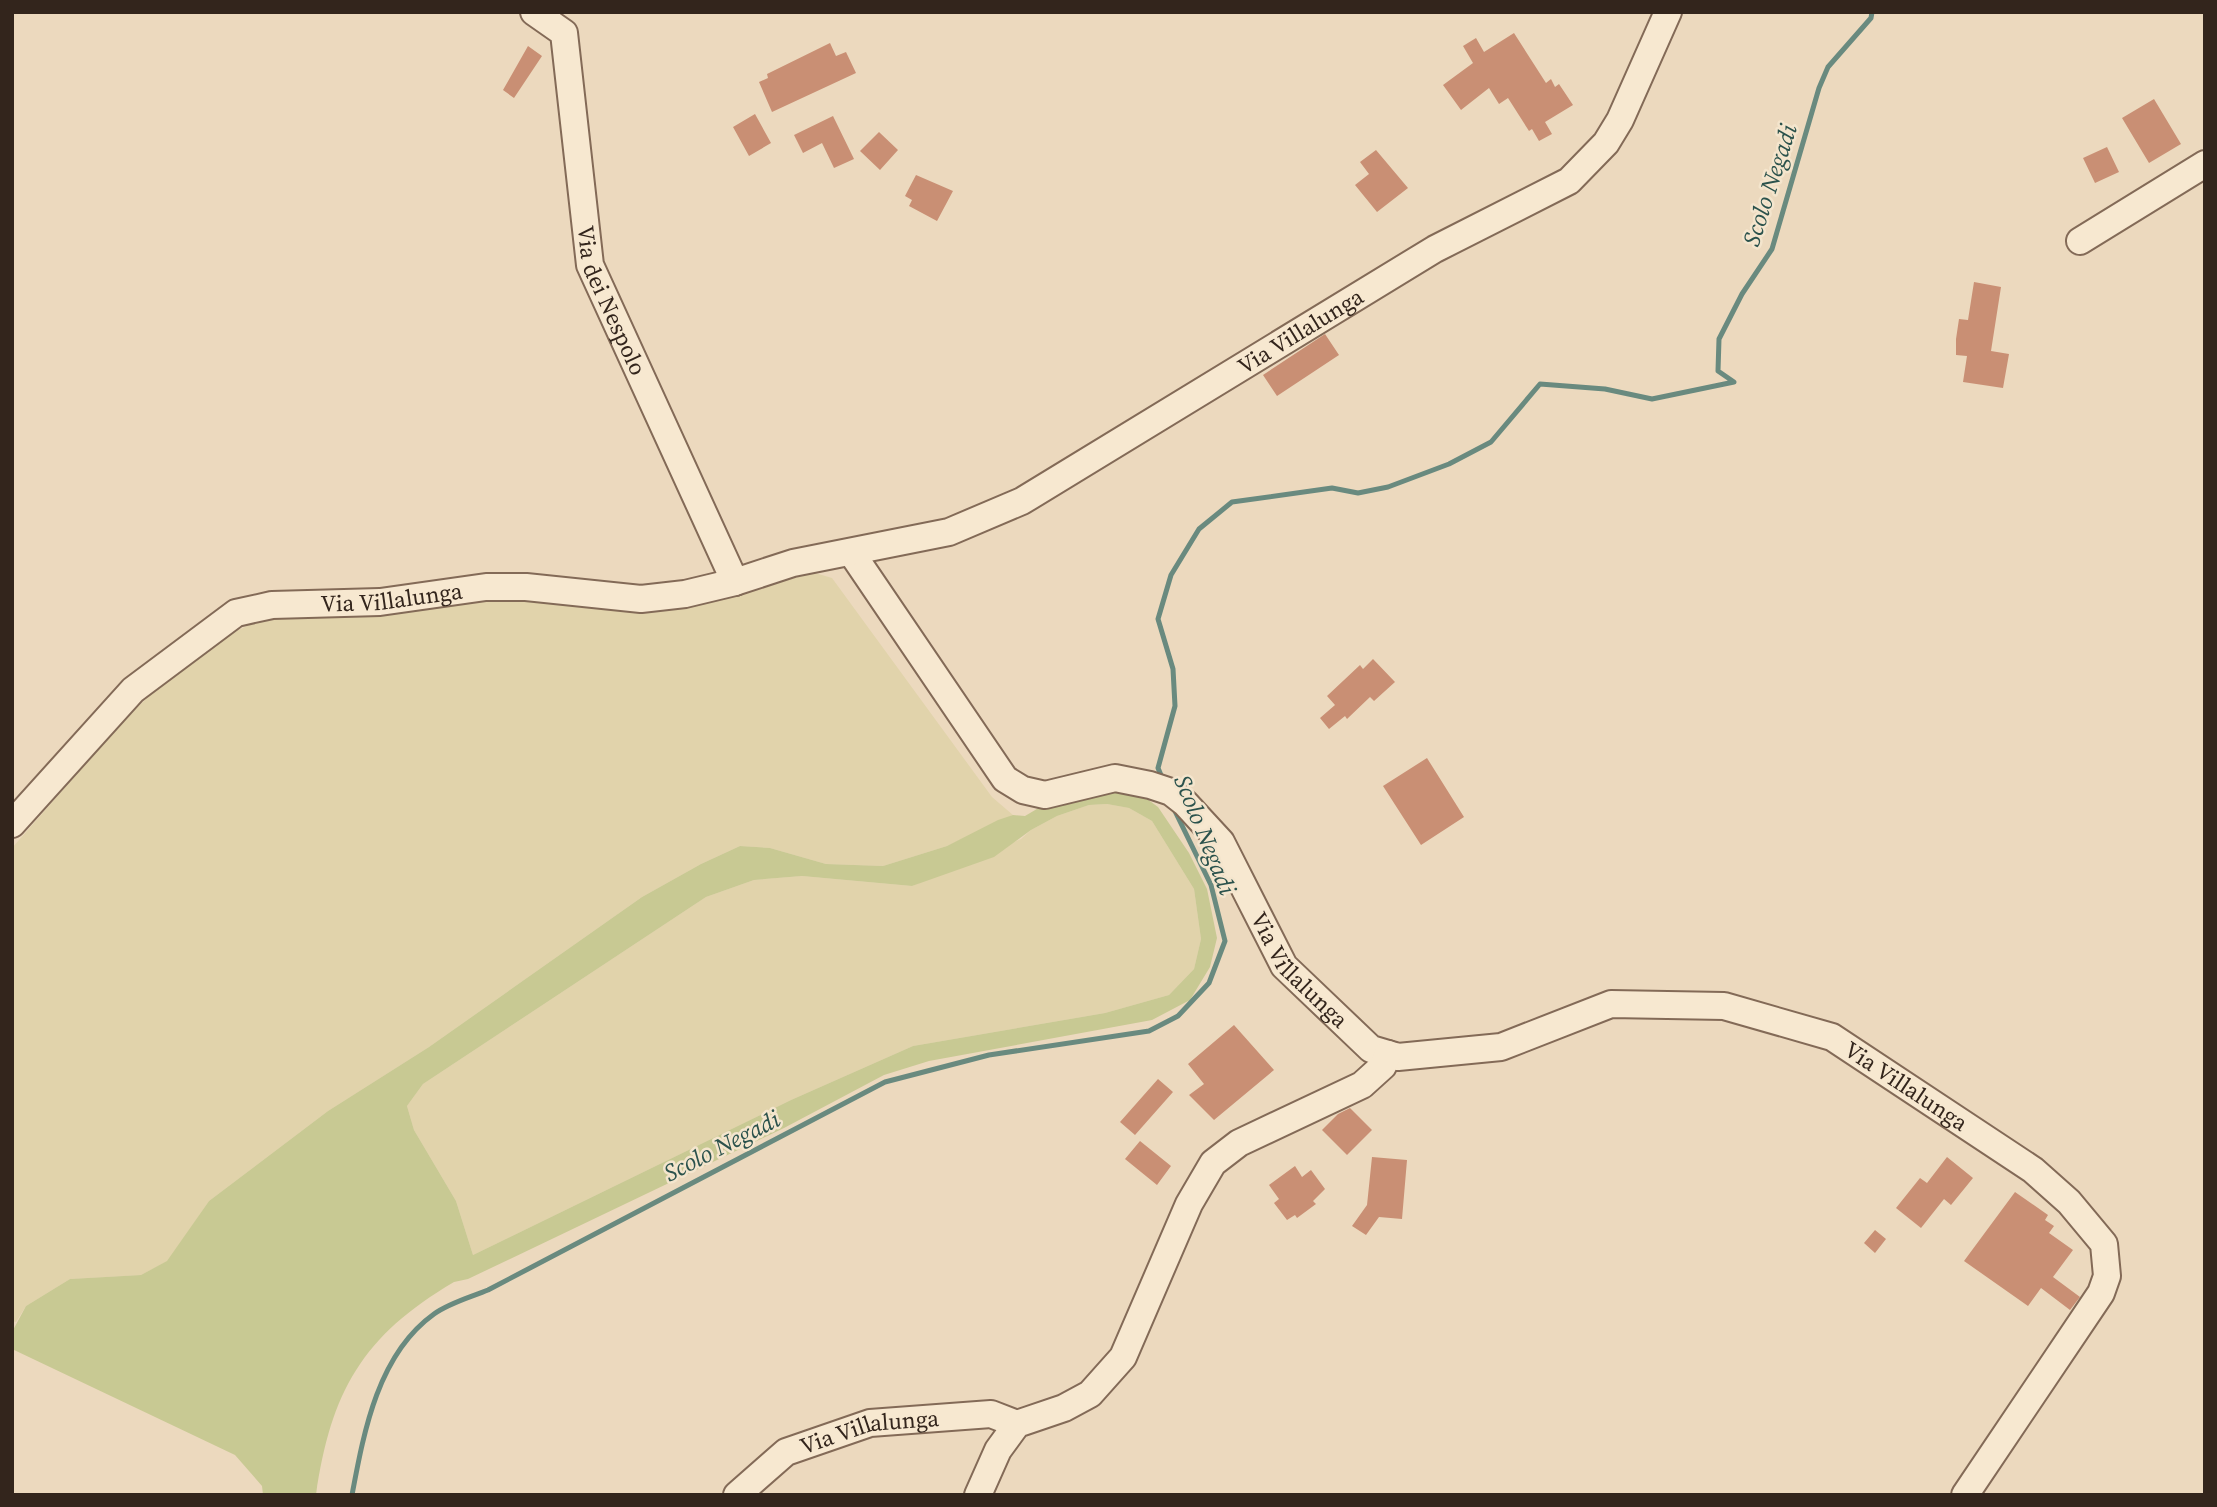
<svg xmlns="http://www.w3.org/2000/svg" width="2217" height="1507" font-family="'Source Serif 4',serif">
<rect width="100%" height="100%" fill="#ecd9be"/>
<path fill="#e1d3ab" d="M 815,573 L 832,578 L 992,797 L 1013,815 L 947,846 L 883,866 L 826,864 L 770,848 L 740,846 L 701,864 L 642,897 L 429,1047 L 328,1111 L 209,1201 L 168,1261 L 141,1275 L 70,1279 L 26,1306 L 16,1322 L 12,1321 L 12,848 L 125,719 L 166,680 L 223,637 L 267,617 L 458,601 L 758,587 Z
M 1107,804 L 1129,808 L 1152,821 L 1194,889 L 1201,939 L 1194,969 L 1169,995 L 1105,1013 L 913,1046 L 791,1100 L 473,1255 L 456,1201 L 414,1130 L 407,1106 L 423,1084 L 706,897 L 754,880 L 802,876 L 912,886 L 1021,839 L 1031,830 L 1057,816 L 1089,805 Z"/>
<path fill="#c8c993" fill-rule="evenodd" d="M 1104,789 L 1143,796 L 1158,807 L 1189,853 L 1207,889 L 1217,938 L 1210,967 L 1190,1000 L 1152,1020 L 929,1061 L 884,1075 L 784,1128 L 468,1279 L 454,1282 C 362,1336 331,1392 316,1495 L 263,1495 L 262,1486 L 235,1455 L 12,1349 L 12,1332 L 26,1306 L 70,1279 L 141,1275 L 167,1261 L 209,1201 L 328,1111 L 429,1047 L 642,897 L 701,864 L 740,846 L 770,848 L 826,864 L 883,866 L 947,846 L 998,820 L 1013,815 L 1025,816 L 1047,803 ZM 1107,804 L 1129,808 L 1152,821 L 1194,889 L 1201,939 L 1194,969 L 1169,995 L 1105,1013 L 913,1046 L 791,1100 L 473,1255 L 456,1201 L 414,1130 L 407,1106 L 423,1084 L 706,897 L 754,880 L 802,876 L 912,886 L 994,857 L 1031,830 L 1057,816 L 1089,805 Z"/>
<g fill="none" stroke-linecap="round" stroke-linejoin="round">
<path stroke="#698a7f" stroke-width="5" d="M 1163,780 L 1158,768 L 1175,706 L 1173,669 L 1158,619 L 1171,575 L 1199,529 L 1232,502 L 1332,488 L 1358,493 L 1388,487 L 1449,464 L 1491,442 L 1540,384 L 1605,389 L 1652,399 L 1734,382 L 1718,371 L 1719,339 L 1742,294 L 1772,249 L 1819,88 L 1828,67 L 1871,18 L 1872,12
M 352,1495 C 364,1431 378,1354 434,1314 C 449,1303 471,1297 488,1290 L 885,1082 L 989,1055 L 1149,1031 L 1178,1016 L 1209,983 L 1225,941 L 1211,885 L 1172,805"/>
</g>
<path fill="#c98f74" d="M 1514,33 L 1546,83 L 1551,79 L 1555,87 L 1559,84 L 1573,105 L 1545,122 L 1552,134 L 1539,141 L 1532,129 L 1529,131 L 1508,98 L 1499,104 L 1489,88 L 1461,110 L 1443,85 L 1473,63 L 1463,46 L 1476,38 L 1484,52 Z
M 830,43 L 836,56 L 846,52 L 856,73 L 772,112 L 759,82 L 768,78 L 767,74 Z
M 528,46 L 542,56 L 514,98 L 503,90 Z
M 2154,99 L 2181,144 L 2149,163 L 2122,118 Z
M 755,114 L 771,143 L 749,156 L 733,127 Z
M 833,116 L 854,159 L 834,168 L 822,143 L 803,153 L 794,135 Z
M 879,132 L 898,150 L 880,170 L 860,151 Z
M 2107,147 L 2119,172 L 2095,183 L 2083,158 Z
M 1376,150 L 1408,188 L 1377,212 L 1355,185 L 1369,174 L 1360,162 Z
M 916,175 L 953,191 L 937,221 L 909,206 L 912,200 L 905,196 Z
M 1974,282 L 2001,287 L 1991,351 L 2009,354 L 2003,388 L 1963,382 L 1967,356 L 1956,355 L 1956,339 L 1959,319 L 1968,320 Z
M 1325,334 L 1339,355 L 1277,396 L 1263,375 Z
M 1373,659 L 1395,682 L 1374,701 L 1370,697 L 1347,719 L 1345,716 L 1329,729 L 1320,718 L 1335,705 L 1327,696 L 1360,665 L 1363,669 Z
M 1427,758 L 1464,817 L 1421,845 L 1383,786 Z
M 1234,1025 L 1274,1070 L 1214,1120 L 1189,1095 L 1204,1084 L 1188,1064 Z
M 1158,1079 L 1173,1092 L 1135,1135 L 1120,1122 Z
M 1350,1108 L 1372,1130 L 1347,1155 L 1322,1130 L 1338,1114 Z
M 1140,1141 L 1171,1166 L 1157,1185 L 1125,1159 Z
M 1372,1157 L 1407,1160 L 1402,1219 L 1379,1217 L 1366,1235 L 1352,1226 L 1367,1205 Z
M 1947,1157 L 1973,1178 L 1951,1205 L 1944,1199 L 1921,1228 L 1896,1208 L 1920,1178 L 1927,1183 Z
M 1295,1166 L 1302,1177 L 1311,1170 L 1325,1189 L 1313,1201 L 1316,1204 L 1297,1218 L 1295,1215 L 1287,1220 L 1274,1203 L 1279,1199 L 1269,1185 Z
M 2015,1192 L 2048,1215 L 2045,1220 L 2054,1226 L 2049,1233 L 2073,1250 L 2053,1277 L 2080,1297 L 2070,1310 L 2041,1288 L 2028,1306 L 1964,1261 Z
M 1875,1230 L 1886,1239 L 1875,1253 L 1864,1243 Z"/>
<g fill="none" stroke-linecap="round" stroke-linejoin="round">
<defs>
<g id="minor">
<path id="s1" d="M 534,12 L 564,33 L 590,265 L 735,582"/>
<path d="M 2080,241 L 2205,164"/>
<path id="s2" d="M 851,552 L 1005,779 L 1023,790 L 1045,795 L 1115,778 L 1150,785 L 1171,792 L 1185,803 L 1221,842 L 1284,966 L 1371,1049 L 1398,1057 L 1501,1047 L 1611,1004 L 1724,1006 L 1832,1037 L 2033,1170 L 2069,1202 L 2104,1244 L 2107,1276 L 2101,1293 L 1965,1495"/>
<path id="s3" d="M 12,824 L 133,690 L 236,613 L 272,605 L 380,602 L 486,587 L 526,587 L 641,599 L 685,594 L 735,582 L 793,563 L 949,532 L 1022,501 L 1435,249 L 1569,181 L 1606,143 L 1620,120 L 1668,12"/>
<path id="s4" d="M 737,1495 L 786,1452 L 870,1423 L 991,1414 L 1017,1424"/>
<path d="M 978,1495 L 998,1450 L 1017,1424 L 1064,1408 L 1090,1394 L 1123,1357 L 1189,1204 L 1213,1163 L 1239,1143 L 1362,1085 L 1383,1066 L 1388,1054"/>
</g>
</defs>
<use href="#minor" stroke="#836a57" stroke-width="30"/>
<use href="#minor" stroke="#f7e8d0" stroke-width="26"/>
</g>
<g text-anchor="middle" stroke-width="5" stroke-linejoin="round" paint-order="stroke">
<g font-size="23" fill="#33251c" stroke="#f4e5cd">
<text dy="8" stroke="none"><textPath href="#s1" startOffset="310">Via dei Nespolo</textPath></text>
<text dy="8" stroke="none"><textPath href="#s3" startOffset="1438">Via Villalunga</textPath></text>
<text dy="8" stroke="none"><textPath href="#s3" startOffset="466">Via Villalunga</textPath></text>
<text dy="8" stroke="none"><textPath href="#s2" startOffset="670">Via Villalunga</textPath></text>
<text dy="8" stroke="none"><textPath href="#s2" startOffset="1342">Via Villalunga</textPath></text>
<text dy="8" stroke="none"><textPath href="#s4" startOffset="152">Via Villalunga</textPath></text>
</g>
<g font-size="24" font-style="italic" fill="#2b524c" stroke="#f4e5cd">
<text transform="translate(1770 185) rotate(-72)" y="8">Scolo Negadi</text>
<text transform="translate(1205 835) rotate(68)" y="8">Scolo Negadi</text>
<text transform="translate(722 1146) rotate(-27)" y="8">Scolo Negadi</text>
</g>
</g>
<rect width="2217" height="1507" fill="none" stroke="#33251c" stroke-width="28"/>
</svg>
